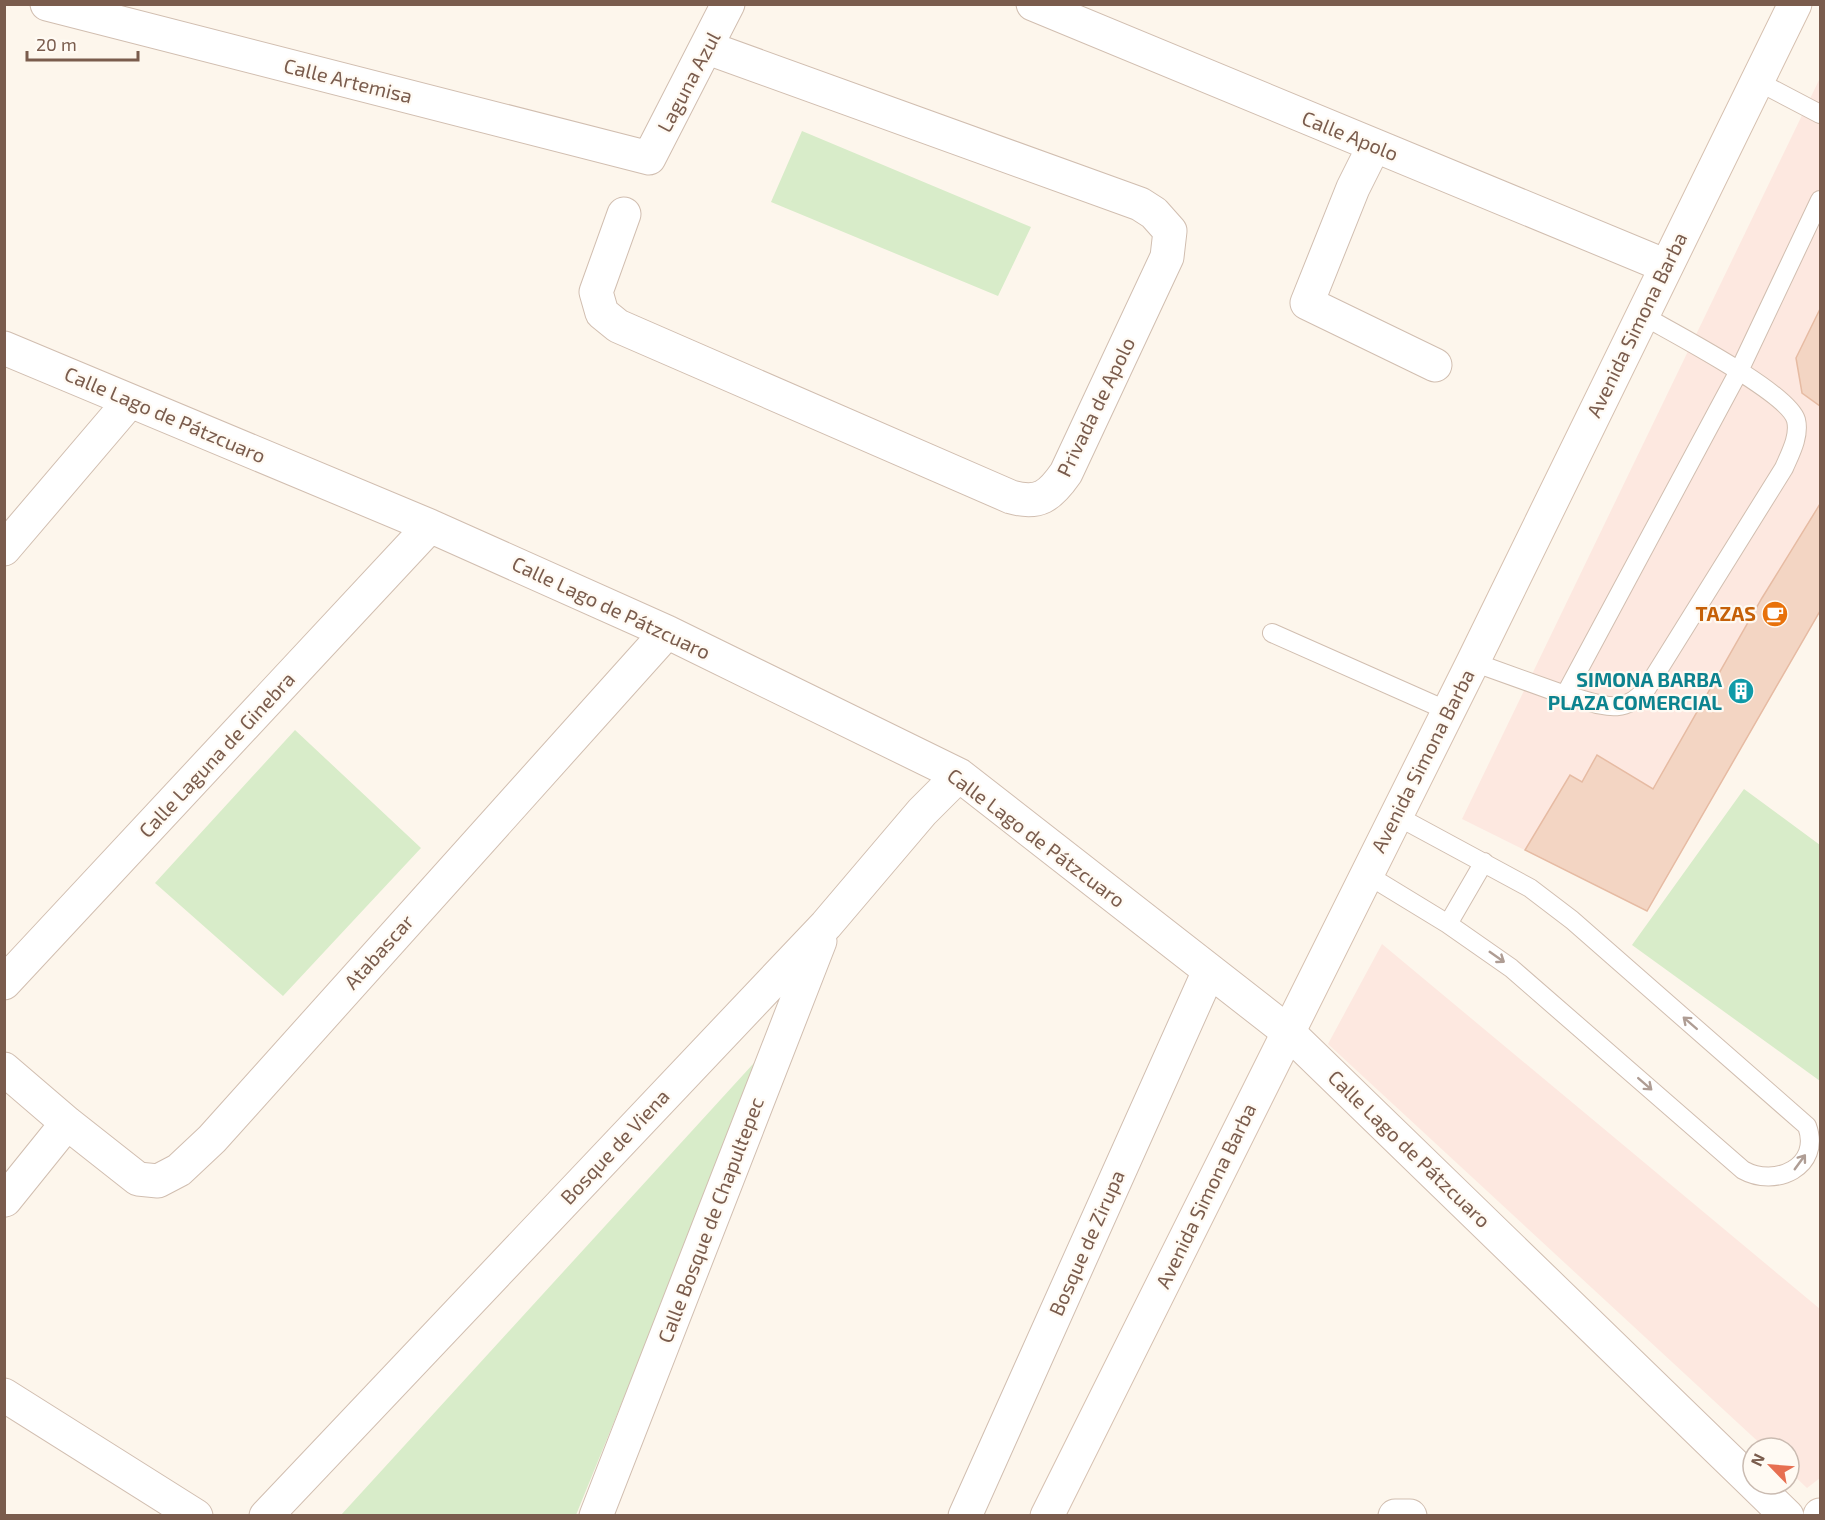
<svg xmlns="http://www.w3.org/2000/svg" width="1825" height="1520" font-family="'Exo 2',sans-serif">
<rect width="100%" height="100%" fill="#fdf6ec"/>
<path fill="#fde8e0" d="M 1820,78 L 1820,612 L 1647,911 L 1462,819 Z
M 1382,944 L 1820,1309 L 1820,1478 L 1807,1488 L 1789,1471 L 1789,1448 L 1765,1448 L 1328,1044 Z"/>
<path fill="#d8ecc9" d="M 802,131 L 1031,227 L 998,296 L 771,202 Z
M 295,730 L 421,848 L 283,996 L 155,883 Z
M 1744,789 L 1820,845 L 1820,1081 L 1632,945 Z
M 765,1051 L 576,1515 L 341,1515 Z"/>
<path fill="#f3d5c3" stroke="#e6bba3" stroke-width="1.5" d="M 1820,309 L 1820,406 L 1802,393 L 1796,358 Z
M 1820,504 L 1820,611 L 1647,911 L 1525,850 L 1570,775 L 1582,782 L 1597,755 L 1653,789 L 1762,598 Z"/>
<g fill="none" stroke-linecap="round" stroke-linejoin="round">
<defs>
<path id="lane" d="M 1757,81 L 1820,114
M 1272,633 L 1448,711
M 1473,662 L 1565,695 L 1739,371 L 1820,200
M 1565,695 C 1599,703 1622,719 1647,688 L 1784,468 C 1790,454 1800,436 1796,420 C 1788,392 1671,332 1642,315
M 1366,874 L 1448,924 L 1511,968 L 1743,1170 C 1775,1188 1822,1167 1807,1126 L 1572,920 L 1530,888 L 1395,815
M 1448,924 L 1484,862"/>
<path id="street" d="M 47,4 L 649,158 L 728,4
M 1033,4 L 1666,266
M 1374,146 L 1353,188 L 1307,303 L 1435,365
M 624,214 L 596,292 L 602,313 L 618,326 L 1011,497 C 1039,505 1050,496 1066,473 L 1167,257 L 1170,231 L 1154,213 L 1140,204 L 708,48
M 4,348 L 430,526 L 667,632 L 959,775 L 1287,1031 L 1753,1483
M 4,549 L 130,401
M 4,983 L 430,526
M 4,1069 L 67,1123 L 138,1179 L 158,1181 L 179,1170 L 212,1139 L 667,632
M 5,1200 L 67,1123
M 4,1395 L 196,1516
M 1754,1484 L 1787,1516
M 266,1516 L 826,925 L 922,812 L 959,775
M 596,1516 L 820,941
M 965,1516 L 1209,971
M 1395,1516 L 1410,1516"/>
<path id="secondary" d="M 1047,1516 L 1473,662 L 1795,4
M 1820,1516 L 1820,1515"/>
</defs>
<use href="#lane" stroke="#d1beb0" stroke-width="20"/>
<use href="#street" stroke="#d1beb0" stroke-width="35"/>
<use href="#secondary" stroke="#d6c0b0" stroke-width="35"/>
<use href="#lane" stroke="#fff" stroke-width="18"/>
<use href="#street" stroke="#fff" stroke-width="33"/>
<use href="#secondary" stroke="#fff" stroke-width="33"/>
</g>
<defs><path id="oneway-shaft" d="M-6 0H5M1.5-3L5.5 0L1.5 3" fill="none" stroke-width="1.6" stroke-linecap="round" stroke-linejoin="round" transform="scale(1.5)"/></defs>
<g stroke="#af9d94">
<use href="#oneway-shaft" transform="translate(1497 957) rotate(35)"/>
<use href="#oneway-shaft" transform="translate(1690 1023) rotate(-139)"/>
<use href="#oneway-shaft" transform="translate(1645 1084) rotate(41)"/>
<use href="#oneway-shaft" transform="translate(1800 1162) rotate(-54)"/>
</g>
<defs>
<symbol id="cafe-disc" viewBox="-11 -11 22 22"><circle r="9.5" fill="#e8710a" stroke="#fffaf3"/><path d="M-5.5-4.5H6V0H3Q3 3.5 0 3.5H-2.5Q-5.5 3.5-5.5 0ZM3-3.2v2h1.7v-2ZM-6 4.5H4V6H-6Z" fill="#fff"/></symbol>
<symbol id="building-disc" viewBox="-11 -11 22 22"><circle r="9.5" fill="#0f9aa8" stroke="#fffaf3"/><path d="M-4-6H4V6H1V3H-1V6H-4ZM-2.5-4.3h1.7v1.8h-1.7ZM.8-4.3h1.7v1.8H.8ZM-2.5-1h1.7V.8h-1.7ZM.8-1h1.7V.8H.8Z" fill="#fff"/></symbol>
</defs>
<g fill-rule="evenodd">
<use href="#cafe-disc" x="1760" y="599" width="30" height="30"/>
<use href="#building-disc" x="1726" y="676" width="30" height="30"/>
</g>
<g text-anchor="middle" stroke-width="4.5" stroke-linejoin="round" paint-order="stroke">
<g font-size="20" fill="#7a5c4d" stroke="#fffaf3">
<text transform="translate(348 81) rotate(14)" y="7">Calle Artemisa</text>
<text transform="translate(689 82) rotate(-62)" y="7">Laguna Azul</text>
<text transform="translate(1350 136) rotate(22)" y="7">Calle Apolo</text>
<text transform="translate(1637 325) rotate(-64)" y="7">Avenida Simona Barba</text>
<text transform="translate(1096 407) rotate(-64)" y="7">Privada de Apolo</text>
<text transform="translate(165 415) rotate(23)" y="7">Calle Lago de Pátzcuaro</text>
<text transform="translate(611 608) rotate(25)" y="7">Calle Lago de Pátzcuaro</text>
<text transform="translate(217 755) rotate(-47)" y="7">Calle Laguna de Ginebra</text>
<text transform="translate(1423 761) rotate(-63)" y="7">Avenida Simona Barba</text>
<text transform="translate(1036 838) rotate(37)" y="7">Calle Lago de Pátzcuaro</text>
<text transform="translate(379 952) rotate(-48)" y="7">Atabascar</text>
<text transform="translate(615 1147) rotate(-47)" y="7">Bosque de Viena</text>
<text transform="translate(1409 1149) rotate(44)" y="7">Calle Lago de Pátzcuaro</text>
<text transform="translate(1206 1196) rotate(-64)" y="7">Avenida Simona Barba</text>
<text transform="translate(711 1220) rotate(-69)" y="7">Calle Bosque de Chapultepec</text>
<text transform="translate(1087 1243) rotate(-66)" y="7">Bosque de Zirupa</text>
</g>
<g font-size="20" font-weight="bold" fill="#c56008" stroke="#fffaf3" text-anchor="end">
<text x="1756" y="621">TAZAS</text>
</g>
<g font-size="20" font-weight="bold" fill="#0d838f" stroke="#fffaf3" text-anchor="end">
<text x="1722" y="687">SIMONA BARBA<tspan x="1722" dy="23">PLAZA COMERCIAL</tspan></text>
</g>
</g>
<rect width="1825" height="1520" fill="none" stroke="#7a5c4d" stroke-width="12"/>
<g transform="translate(1771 1466) rotate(295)"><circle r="28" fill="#fffaf3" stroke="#cabbb1" stroke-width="1.5"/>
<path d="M0-4.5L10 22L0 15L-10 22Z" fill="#e76f51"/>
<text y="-9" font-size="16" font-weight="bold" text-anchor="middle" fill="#7a5c4d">N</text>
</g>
<path d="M27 51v9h111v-9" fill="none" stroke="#7a5c4d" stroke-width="3"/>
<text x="36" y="51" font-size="18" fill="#7a5c4d" stroke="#fffaf3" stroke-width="4.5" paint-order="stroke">20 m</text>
</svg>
